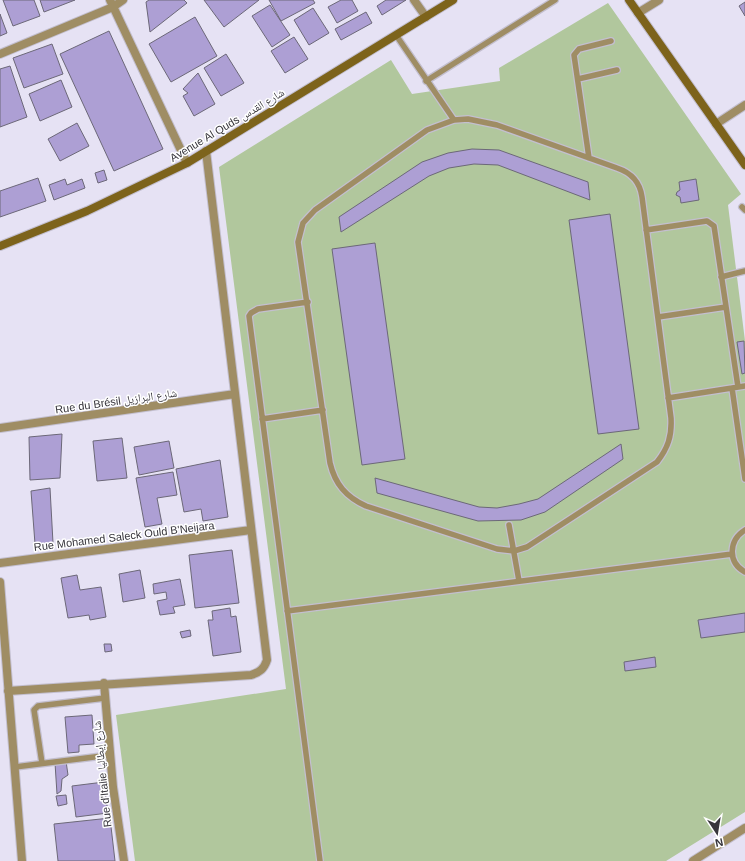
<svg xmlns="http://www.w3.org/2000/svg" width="745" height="861" font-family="Arial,'Noto Naskh Arabic',sans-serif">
<rect width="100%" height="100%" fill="#e6e2f4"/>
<path fill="#b1c79d" d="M 608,3 L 741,194 L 728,205 L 745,341 L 745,812 L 666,861 L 135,861 L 116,715 L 286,689 L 219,167 L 391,60 L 412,94 L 500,81 L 499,68 Z"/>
<path fill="#ad9fd4" stroke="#6c6878" d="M 3,0 L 34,0 L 40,16 L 13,26 Z
M 40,0 L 75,0 L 44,12 Z
M 149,0 L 184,0 L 187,3 L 150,32 L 146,2 Z
M 204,0 L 259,0 L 224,27 Z
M 269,0 L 313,0 L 315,3 L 281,21 Z
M 341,0 L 352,0 L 358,11 L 337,23 L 328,7 Z
M 386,0 L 406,0 L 382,15 L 377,6 Z
M 745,2 L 745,16 L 739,6 Z
M 270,5 L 290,35 L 272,47 L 252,16 Z
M 313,8 L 329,33 L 309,45 L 294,20 Z
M 366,12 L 372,23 L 341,40 L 335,29 Z
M 0,14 L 7,33 L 0,36 Z
M 195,17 L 217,56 L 171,82 L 149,44 Z
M 109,31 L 163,149 L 114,171 L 60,54 Z
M 294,37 L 308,59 L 285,73 L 271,51 Z
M 52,44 L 63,74 L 24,88 L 13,58 Z
M 226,54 L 244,83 L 221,96 L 204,68 Z
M 10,66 L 27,117 L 0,127 L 0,69 Z
M 198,73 L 215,104 L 194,116 L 183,96 L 188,93 L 183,89 Z
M 61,80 L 72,107 L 40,121 L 29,94 Z
M 77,123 L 89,146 L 60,161 L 48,139 Z
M 472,149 L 499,150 L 588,182 L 590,200 L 498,165 L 474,164 L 449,168 L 429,176 L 341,232 L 339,217 L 422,162 L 448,153 Z
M 104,170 L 107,180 L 98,183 L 95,173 Z
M 38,178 L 46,201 L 0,217 L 0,191 Z
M 65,179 L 67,185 L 82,179 L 85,188 L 54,200 L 49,185 Z
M 696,179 L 699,200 L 681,203 L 680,197 L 676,195 L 677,192 L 680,190 L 679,182 Z
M 610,214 L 639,429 L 598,434 L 569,220 Z
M 375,243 L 405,459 L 362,465 L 332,249 Z
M 744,341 L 745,373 L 742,374 L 737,342 Z
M 62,434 L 60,478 L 30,480 L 29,437 Z
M 122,438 L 127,478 L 97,481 L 93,441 Z
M 169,441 L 174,468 L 139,475 L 134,447 Z
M 621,444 L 623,459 L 545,512 L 521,520 L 478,521 L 377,493 L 375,478 L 479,507 L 497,508 L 519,504 L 538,499 Z
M 220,460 L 228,517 L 203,521 L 201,509 L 184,512 L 176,469 Z
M 173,472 L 177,495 L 157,498 L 162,524 L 145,527 L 136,478 Z
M 50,488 L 53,543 L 35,544 L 31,491 Z
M 232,550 L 239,603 L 195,608 L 189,555 Z
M 140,570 L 145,598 L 123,602 L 119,574 Z
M 77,575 L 80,590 L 101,587 L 106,617 L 90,620 L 89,615 L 68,618 L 61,578 Z
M 180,579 L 185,605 L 173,607 L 175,613 L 160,615 L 157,601 L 167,599 L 166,592 L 154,594 L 153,584 Z
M 230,608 L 231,617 L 236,616 L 241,652 L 213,656 L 208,620 L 213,620 L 212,611 Z
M 745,613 L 745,632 L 701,638 L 698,620 Z
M 190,630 L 191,636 L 182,638 L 180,632 Z
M 104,644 L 111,644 L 112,651 L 105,652 Z
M 655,657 L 656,667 L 625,671 L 624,662 Z
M 92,715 L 94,744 L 79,745 L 79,752 L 68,753 L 65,717 Z
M 66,761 L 68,775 L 62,779 L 61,791 L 57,794 L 55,763 Z
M 104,782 L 108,813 L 76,817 L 72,786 Z
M 66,795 L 67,804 L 58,806 L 56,796 Z
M 110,818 L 115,861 L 58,861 L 54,824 Z"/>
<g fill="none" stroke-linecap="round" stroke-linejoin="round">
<defs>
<path id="lane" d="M 396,35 L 454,120
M 578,79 L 617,70
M 426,81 L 555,0
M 468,119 L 497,125 L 617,168 C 632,173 640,182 642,197 L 671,418 C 672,436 668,448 657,462 L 527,547 L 514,551 L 497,549 L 366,506 C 346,497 335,484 330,463 L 298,242 L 303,223 L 315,210 L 427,130 L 454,120 Z
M 589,158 L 574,55 L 579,49 L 611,41
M 742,207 L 745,210
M 646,230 L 707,221 L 714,226 L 738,387
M 721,277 L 745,271
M 308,302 L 258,309 L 251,313 L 249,316 L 320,861
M 658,317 L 726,307
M 732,388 L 745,479
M 668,398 L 745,386
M 262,419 L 323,410
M 509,525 L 519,581
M 745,530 C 729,540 727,562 745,572
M 287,611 L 732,554
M 42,763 L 34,710 L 38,706 L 105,698
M 15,767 L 110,755"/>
<path id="street" d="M 110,0 L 187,163
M 414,0 L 426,17
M 638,13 L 659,0
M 0,54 L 113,7 L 123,0
M 716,124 L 745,105
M 0,428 L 235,394
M 0,563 L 251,530
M 0,582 L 22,861
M 104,683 L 113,787 L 124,861
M 8,691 L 251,675 C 260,672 264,669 267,660 L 206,151
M 693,861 L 745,828"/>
<path id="secondary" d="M 629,0 L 745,165
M 0,246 L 87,211 L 187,163 L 453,0"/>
</defs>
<use href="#lane" stroke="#c3bfcf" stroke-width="8"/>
<use href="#street" stroke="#c3bfcf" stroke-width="10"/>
<use href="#secondary" stroke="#c3bfcf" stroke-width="10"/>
<use href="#lane" stroke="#9f8d64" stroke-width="5.5"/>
<use href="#street" stroke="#9f8d64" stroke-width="8"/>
<use href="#secondary" stroke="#7d631b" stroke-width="8"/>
</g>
<g text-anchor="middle" stroke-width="3" stroke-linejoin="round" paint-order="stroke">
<g font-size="11" fill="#37353c" stroke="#fff">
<text transform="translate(227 125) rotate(-31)" y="4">Avenue Al Quds شارع القدس</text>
<text transform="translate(116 401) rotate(-8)" y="4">Rue du Brésil شارع البرازيل</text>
<text transform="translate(124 536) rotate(-7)" y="4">Rue Mohamed Saleck Ould B'Neijara</text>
<text transform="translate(102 774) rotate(-96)" y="4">Rue d'Italie شارع إيطاليا</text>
</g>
</g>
<g transform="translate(717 833) rotate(168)" stroke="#ffffff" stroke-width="3" paint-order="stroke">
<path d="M0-3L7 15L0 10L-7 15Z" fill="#37353c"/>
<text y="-6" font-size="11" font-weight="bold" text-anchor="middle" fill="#37353c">N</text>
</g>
</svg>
